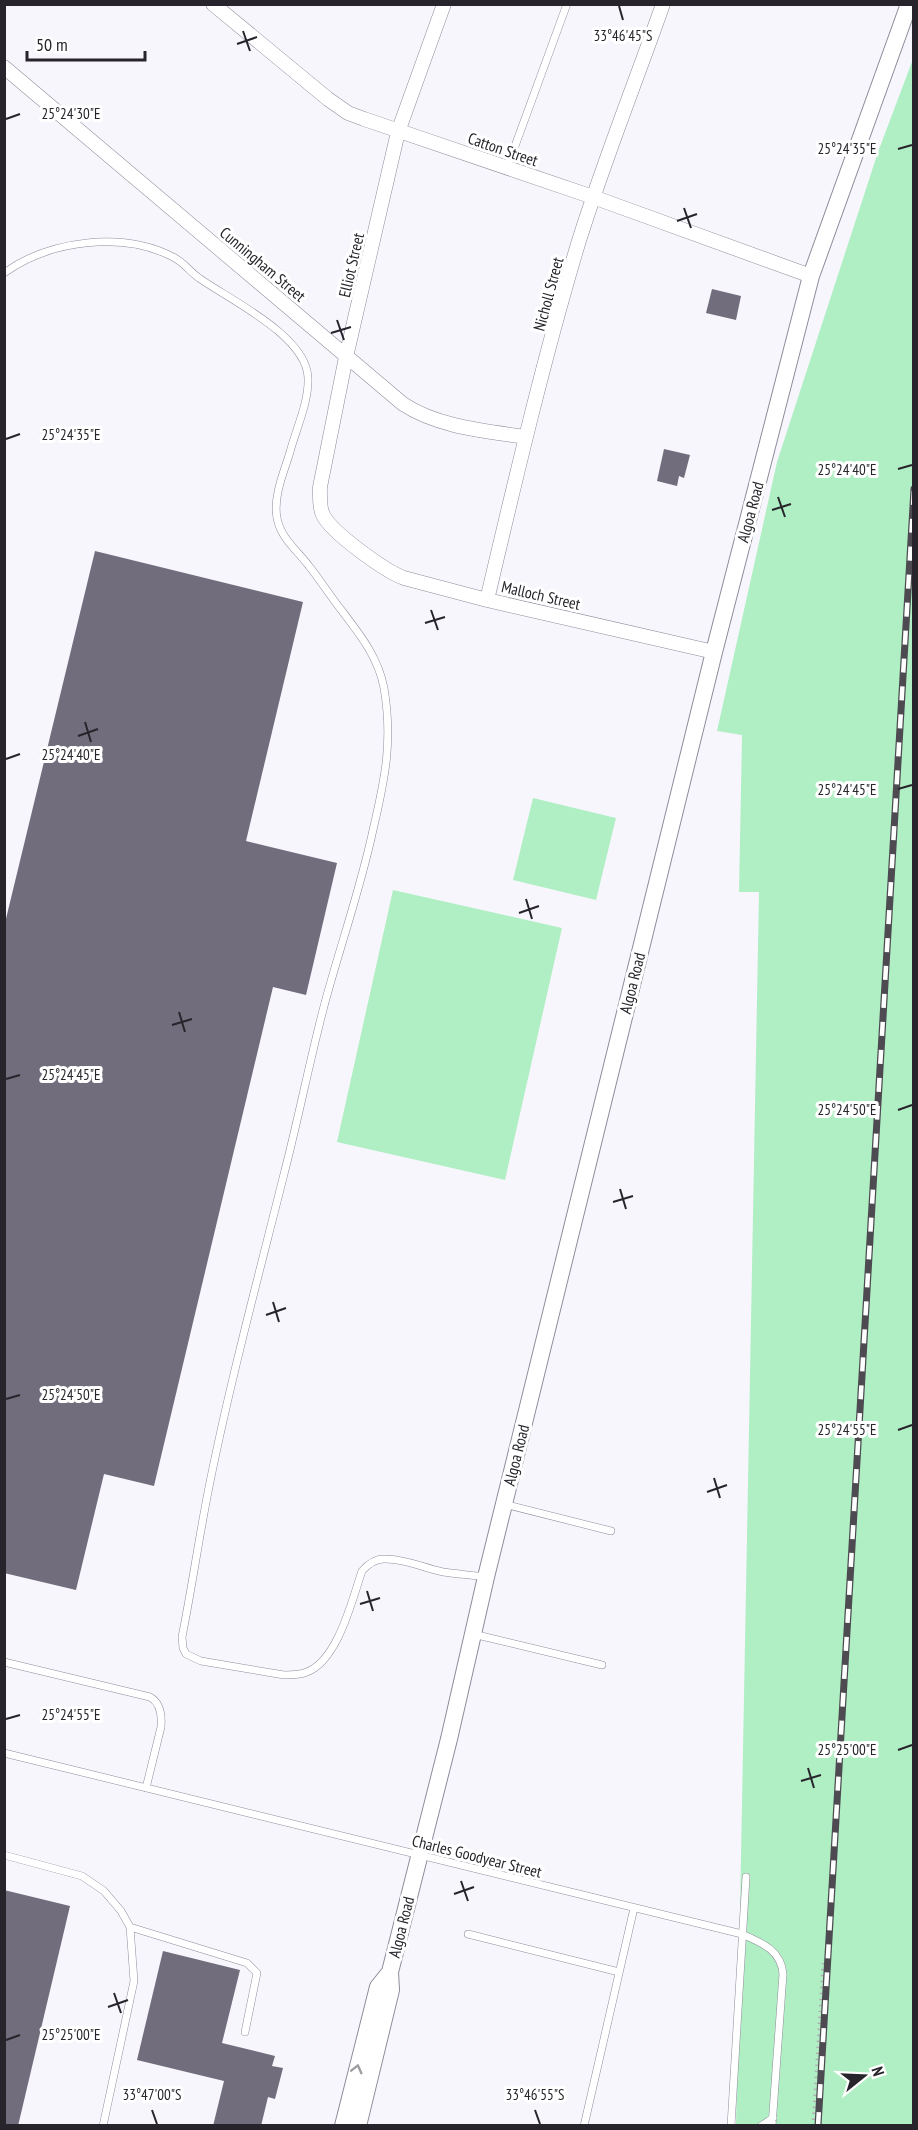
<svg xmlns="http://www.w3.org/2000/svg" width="918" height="2130" font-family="'PT Sans Narrow',sans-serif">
<rect width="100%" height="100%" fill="#f8f6fd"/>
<path fill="#b0efc4" d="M 913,59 L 913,2125 L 736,2125 L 759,892 L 739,892 L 742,735 L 717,731 L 777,462 L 878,152 Z
M 533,798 L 616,818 L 596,900 L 513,880 Z
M 393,890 L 562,928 L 505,1180 L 337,1142 Z"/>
<path fill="#726d7c" d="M 712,289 L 741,296 L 736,320 L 706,313 Z
M 664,449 L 690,455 L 684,478 L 679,476 L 677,486 L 657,481 Z
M 95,551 L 303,602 L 246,841 L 337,863 L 306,995 L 273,987 L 154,1486 L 104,1474 L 76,1590 L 4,1573 L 4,927 Z
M 4,1890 L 70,1906 L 18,2126 L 4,2126 Z
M 163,1951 L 240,1970 L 222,2043 L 275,2056 L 272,2066 L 283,2068 L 275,2099 L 268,2097 L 261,2126 L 213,2126 L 224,2081 L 137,2060 Z"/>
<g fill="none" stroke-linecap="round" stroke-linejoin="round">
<defs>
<path id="service" d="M 507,168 L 567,4
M 4,273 C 50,240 123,231 173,257 C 184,262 190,272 199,278 C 230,300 307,336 308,378 C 309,402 296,429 290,452 C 284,472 273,496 277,518 C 281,539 297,550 309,566 C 320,580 329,594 339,607 C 358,632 378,656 384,688 C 393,741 385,779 373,830 C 360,891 339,949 323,1010 C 309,1064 298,1120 284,1174 C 258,1278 230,1382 209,1487 C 199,1537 192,1587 182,1637 L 183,1648 L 186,1654 L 201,1661 L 284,1675 C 292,1675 300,1675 307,1672 C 338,1660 352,1600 362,1571 C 368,1564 376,1558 386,1559 C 405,1559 424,1568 443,1572 C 457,1574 471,1575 486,1577
M 504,1504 L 611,1531
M 473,1634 L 602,1665
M 4,1662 L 150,1697 C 161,1703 162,1715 161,1727 L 146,1788
M 4,1753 L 742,1934 C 762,1943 781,1950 783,1974 L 772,2126
M 4,1855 L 82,1876 L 104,1891 L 121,1911 L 130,1927 L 134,1981 L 103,2126
M 130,1927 L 247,1963 L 257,1973 L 245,2032
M 468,1934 L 619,1972
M 584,2126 L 634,1908
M 731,2126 L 746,1877
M 761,2126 L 773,2118"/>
<path id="minor" d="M 213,4 L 328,99 L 348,113 L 364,119 L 593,197 L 811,276
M 444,4 L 398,132 L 346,357 L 320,487 C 320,496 319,507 323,515 C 332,533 385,571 404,578 L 487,600 L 714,652
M 4,67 L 403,404 C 438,427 485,431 526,437
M 487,600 C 515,481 543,361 578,244 C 603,163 635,84 663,4"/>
<path id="tertiary" d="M 343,2126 L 378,1987 L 390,1972
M 358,2126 L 391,1990 L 390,1972 L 449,1739 L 486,1577 L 714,652 L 811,276 L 909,4"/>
</defs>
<use href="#service" stroke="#908b9b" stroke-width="8"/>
<use href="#minor" stroke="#908b9b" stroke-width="15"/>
<use href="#tertiary" stroke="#908b9b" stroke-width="18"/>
<path stroke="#b0aeb4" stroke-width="3" stroke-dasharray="1.5 4.5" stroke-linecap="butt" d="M 813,2126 L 823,1963"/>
<use href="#service" stroke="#fff" stroke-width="7"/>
<use href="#minor" stroke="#fff" stroke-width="14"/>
<use href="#tertiary" stroke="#fff" stroke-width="16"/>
<defs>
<path id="rail" d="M 818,2126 L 914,489"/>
</defs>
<use href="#rail" stroke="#4d4b51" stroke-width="7"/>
<use href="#rail" stroke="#fff" stroke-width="4.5" stroke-dasharray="14" stroke-linecap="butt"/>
</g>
<defs><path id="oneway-chevron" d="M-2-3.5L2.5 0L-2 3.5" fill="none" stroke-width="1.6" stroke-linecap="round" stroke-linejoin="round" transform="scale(1.5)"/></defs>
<use stroke="#9e9da0" href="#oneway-chevron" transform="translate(357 2069) rotate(-76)"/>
<path fill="none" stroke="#27252b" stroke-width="2" d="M 619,6 L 623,20M 243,31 L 250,51M 237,44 L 257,37M 6,119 L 20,114M 898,149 L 912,145M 684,208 L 691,228M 677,221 L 697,214M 337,320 L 344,340M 331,333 L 351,327M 6,439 L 20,434M 898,469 L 912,465M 778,497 L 785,517M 772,510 L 791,504M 431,610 L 438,630M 425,623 L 445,617M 85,722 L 91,742M 78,736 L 98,729M 6,759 L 20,754M 898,789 L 912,785M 526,899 L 532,919M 519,913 L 539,906M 179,1012 L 185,1032M 172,1025 L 192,1019M 6,1079 L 20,1075M 898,1110 L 912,1105M 620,1189 L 626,1209M 613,1202 L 633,1196M 273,1302 L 279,1322M 266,1315 L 286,1308M 6,1399 L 20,1395M 898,1430 L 912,1425M 714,1478 L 720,1498M 707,1492 L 727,1485M 367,1591 L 373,1611M 360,1604 L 380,1598M 6,1719 L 20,1715M 898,1750 L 912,1745M 808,1768 L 814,1788M 801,1781 L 821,1775M 461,1881 L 468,1901M 454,1894 L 474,1887M 114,1993 L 121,2013M 108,2007 L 128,2000M 6,2040 L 20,2035M 152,2110 L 157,2124M 535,2110 L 540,2124"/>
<g text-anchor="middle" stroke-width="6" stroke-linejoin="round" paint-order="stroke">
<g font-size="16" fill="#27252b" stroke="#fff">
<text transform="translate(503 149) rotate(19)" y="6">Catton Street</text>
<text transform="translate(263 264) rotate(40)" y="6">Cunningham Street</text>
<text transform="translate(351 265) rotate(-77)" y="6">Elliot Street</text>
<text transform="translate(548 294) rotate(-75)" y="6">Nicholl Street</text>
<text transform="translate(750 512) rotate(-75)" y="6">Algoa Road</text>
<text transform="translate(541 595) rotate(13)" y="6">Malloch Street</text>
<text transform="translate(632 983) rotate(-76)" y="6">Algoa Road</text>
<text transform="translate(516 1455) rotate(-76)" y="6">Algoa Road</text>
<text transform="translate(477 1856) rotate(14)" y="6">Charles Goodyear Street</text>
<text transform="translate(401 1927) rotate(-76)" y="6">Algoa Road</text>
</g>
</g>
<g font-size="15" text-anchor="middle" fill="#27252b" stroke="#fff" stroke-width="6" stroke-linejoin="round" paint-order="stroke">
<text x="623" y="41">33°46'45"S</text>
<text x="71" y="119">25°24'30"E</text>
<text x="847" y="154">25°24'35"E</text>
<text x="71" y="440">25°24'35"E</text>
<text x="847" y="475">25°24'40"E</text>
<text x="71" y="760">25°24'40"E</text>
<text x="847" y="795">25°24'45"E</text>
<text x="71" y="1080">25°24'45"E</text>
<text x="847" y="1115">25°24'50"E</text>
<text x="71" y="1400">25°24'50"E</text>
<text x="847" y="1435">25°24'55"E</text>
<text x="71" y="1720">25°24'55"E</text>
<text x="847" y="1755">25°25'00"E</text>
<text x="71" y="2040">25°25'00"E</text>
<text x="152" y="2100">33°47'00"S</text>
<text x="535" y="2100">33°46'55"S</text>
</g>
<rect width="918" height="2130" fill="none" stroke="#27252b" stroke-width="12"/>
<g transform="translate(864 2076) rotate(72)" stroke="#ffffff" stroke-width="4.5" paint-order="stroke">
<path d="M0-4.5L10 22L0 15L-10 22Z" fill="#27252b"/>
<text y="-9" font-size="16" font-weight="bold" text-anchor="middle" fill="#27252b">N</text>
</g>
<path d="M27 51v9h118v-9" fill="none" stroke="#27252b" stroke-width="3"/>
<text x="36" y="51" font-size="18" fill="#27252b" stroke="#ffffff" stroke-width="4.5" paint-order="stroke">50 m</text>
</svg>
